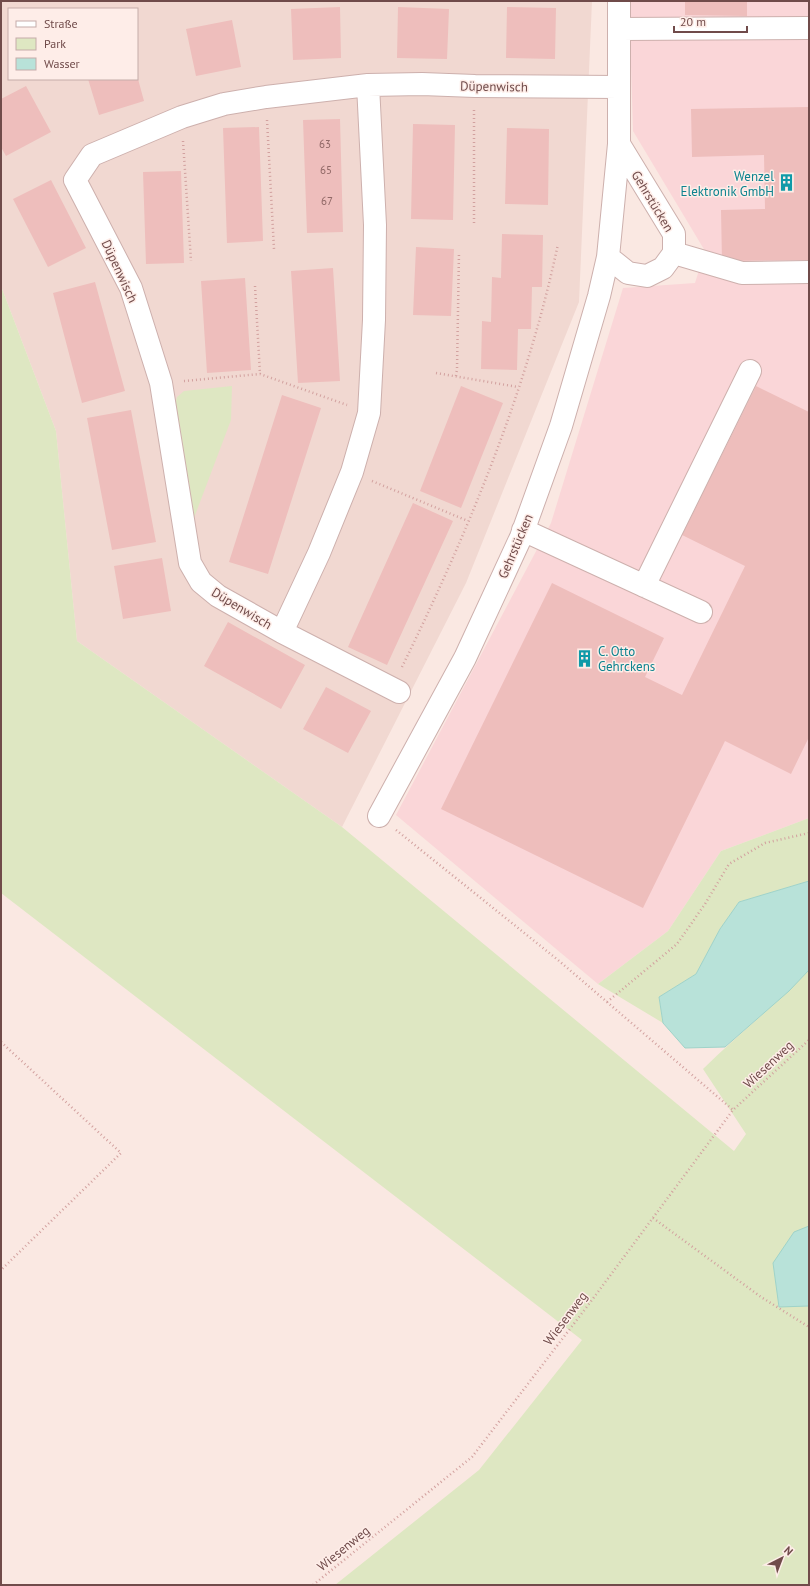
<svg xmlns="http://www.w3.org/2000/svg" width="810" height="1586" font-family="'PT Sans',sans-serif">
<rect width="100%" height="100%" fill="#fae8e2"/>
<path fill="#f1d8d1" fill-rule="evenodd" d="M 1,1 L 592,1 L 579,302 L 466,583 L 342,827 L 77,641 L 56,431 L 1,286 ZM 9,9 L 137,9 L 137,79 L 9,79 Z"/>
<path fill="#fad6d8" d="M 629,1 L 809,1 L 809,818 L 721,851 L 668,931 L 598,984 L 396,815 L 551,523 L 623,288 L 695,283 L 705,251 L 633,131 Z"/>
<path fill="#dee7c2" d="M 1,286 L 56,431 L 77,641 L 342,827 L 734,1151 L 746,1134 L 703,1069 C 737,1035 776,1005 809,970 L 809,1585 L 335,1585 L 479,1470 L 582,1340 L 1,893 Z
M 232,386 L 231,420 L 194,518 L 175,405 L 177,397 L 184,391 Z
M 809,818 L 809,881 L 739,902 L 720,929 L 696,974 L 659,997 L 663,1023 L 598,984 L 668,931 L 721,851 Z"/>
<path fill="#b8e2d9" stroke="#9fd3c9" d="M 809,881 L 809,970 L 789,991 L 725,1047 L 685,1048 L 663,1023 L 659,997 L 696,974 L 720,929 L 739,902 Z
M 809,1226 L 809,1306 L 779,1307 L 773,1263 L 794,1232 Z"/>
<path fill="#eebebc" d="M 685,1 L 747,1 L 747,16 L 685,15 Z
M 340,7 L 341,58 L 293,60 L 291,9 Z
M 398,7 L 449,9 L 447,59 L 397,58 Z
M 507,7 L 556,8 L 555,59 L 506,58 Z
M 232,20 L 241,67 L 196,76 L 186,29 Z
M 88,79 L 138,79 L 144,101 L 99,115 Z
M 26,86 L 51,132 L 6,156 L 1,147 L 1,99 Z
M 809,107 L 809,260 L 722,261 L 721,210 L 765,209 L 764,155 L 692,157 L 691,109 Z
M 340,119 L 343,232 L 307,233 L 303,120 Z
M 413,124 L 455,125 L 453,220 L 411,219 Z
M 259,127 L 263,241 L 227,243 L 223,128 Z
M 507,128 L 549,129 L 548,205 L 505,204 Z
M 181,171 L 184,263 L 146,264 L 143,172 Z
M 51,180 L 86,248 L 48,267 L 13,199 Z
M 502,234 L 543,235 L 542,287 L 532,287 L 531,329 L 518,329 L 517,370 L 481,369 L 482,321 L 491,322 L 492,277 L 501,278 Z
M 416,247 L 454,249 L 451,316 L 413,315 Z
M 333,268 L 340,381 L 298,383 L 291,271 Z
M 245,278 L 251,370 L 207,373 L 201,281 Z
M 95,282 L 125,391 L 82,403 L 53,293 Z
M 461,386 L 503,403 L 461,508 L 420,491 Z
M 756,386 L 809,412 L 809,737 L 791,774 L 725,741 L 643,908 L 441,809 L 552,583 L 664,638 L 645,677 L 682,695 L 745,566 L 682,535 Z
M 282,395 L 321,408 L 268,574 L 229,562 Z
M 131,410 L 156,542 L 112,550 L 87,418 Z
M 413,503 L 453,521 L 387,665 L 348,647 Z
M 162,558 L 171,611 L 123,619 L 114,566 Z
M 228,622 L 305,665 L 281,709 L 204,666 Z
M 326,687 L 371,711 L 348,753 L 303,729 Z"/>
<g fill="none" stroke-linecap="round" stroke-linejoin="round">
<defs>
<path id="minor" d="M 619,29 L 809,28
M 674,253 L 742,273 L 809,272
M 608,257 L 628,273 L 647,276 L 663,268 L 674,253 L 674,234 L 619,144
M 523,530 L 701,612
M 644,586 L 750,371
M 282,632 L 319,553 L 352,472 L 369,413 L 374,320 L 375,225 L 368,85
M 399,692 L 282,632 L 218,596 L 201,582 L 190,563 L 161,383 L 131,288 L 75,180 L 92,155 L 182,117 L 224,104 L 266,97 L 368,85 L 422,84 L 475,86 L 619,87
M 379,816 L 465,658 L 521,537 L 561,426 L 599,296 L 608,257 L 619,144 L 619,1"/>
</defs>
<use href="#minor" stroke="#cdb0ad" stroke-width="24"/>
<path stroke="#d2a19f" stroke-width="2.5" stroke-dasharray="1 3" stroke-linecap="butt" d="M 267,120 L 274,249
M 183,141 L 191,261
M 474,223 L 474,110
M 255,286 L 260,374
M 436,373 L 518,387
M 456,376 L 457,369 L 459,252
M 184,381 L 260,374 L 347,405
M 372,481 L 468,521
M 402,667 C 468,532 527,391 558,244
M 396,830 L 558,960 L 733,1110
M 607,1002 L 677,944 L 705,904 L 729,864 L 765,843 L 809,833
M 1,1042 L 121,1153 L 1,1270
M 653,1218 L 761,1297 L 809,1327
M 313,1585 L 472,1457 L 589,1304 L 733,1110 L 809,1040"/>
<use href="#minor" stroke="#fff" stroke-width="22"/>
</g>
<defs>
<symbol id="building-bare" viewBox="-9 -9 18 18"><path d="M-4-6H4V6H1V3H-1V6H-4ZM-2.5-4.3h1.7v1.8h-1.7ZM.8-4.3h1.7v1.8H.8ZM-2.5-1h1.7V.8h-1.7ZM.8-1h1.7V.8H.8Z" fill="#0f9aa8" stroke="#feede8" stroke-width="2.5" paint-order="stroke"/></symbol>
</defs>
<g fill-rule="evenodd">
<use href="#building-bare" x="774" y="170" width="25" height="25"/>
<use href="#building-bare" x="572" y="646" width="25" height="25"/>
</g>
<g text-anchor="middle" stroke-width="3" stroke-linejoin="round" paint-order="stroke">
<g font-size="11" fill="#906866">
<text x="325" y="148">63</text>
<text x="326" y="174">65</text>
<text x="327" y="205">67</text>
</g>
<g font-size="13" fill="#704b4a" stroke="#feede8">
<text transform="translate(494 86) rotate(1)" y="5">Düpenwisch</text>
<text transform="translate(653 201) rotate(59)" y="5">Gehrstücken</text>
<text transform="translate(120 271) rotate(65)" y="5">Düpenwisch</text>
<text transform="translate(515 546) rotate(-67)" y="5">Gehrstücken</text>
<text transform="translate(242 608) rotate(31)" y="5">Düpenwisch</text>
<text transform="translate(768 1064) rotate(-43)" y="5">Wiesenweg</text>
<text transform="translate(565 1318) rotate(-53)" y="5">Wiesenweg</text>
<text transform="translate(343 1548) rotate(-39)" y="5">Wiesenweg</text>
</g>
<g font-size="13" fill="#0d838f" stroke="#feede8" text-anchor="end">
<text x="774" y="181">Wenzel<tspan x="774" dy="15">Elektronik GmbH</tspan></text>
<text x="598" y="656" text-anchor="start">C. Otto<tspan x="598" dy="15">Gehrckens</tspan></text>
</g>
</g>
<rect width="810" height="1586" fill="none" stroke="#704b4a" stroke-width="4"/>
<rect x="8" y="8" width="130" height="72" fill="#feede8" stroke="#c5aca9"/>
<rect x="16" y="21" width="20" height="6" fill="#ffffff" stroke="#c5aca9"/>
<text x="44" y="28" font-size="12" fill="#704b4a">Straße</text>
<rect x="16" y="38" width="20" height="12" fill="#dee7c2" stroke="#c5aca9"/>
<text x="44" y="48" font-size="12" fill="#704b4a">Park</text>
<rect x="16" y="58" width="20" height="12" fill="#b8e2d9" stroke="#c5aca9"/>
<text x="44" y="68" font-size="12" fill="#704b4a">Wasser</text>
<g transform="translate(782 1558) rotate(42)" stroke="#feede8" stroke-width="3" paint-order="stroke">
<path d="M0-3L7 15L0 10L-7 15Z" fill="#704b4a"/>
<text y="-6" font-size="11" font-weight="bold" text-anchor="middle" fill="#704b4a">N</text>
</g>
<path d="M674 26v6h73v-6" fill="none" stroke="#704b4a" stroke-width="2"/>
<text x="680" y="26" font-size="12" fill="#704b4a" stroke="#feede8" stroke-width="3" paint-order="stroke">20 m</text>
</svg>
